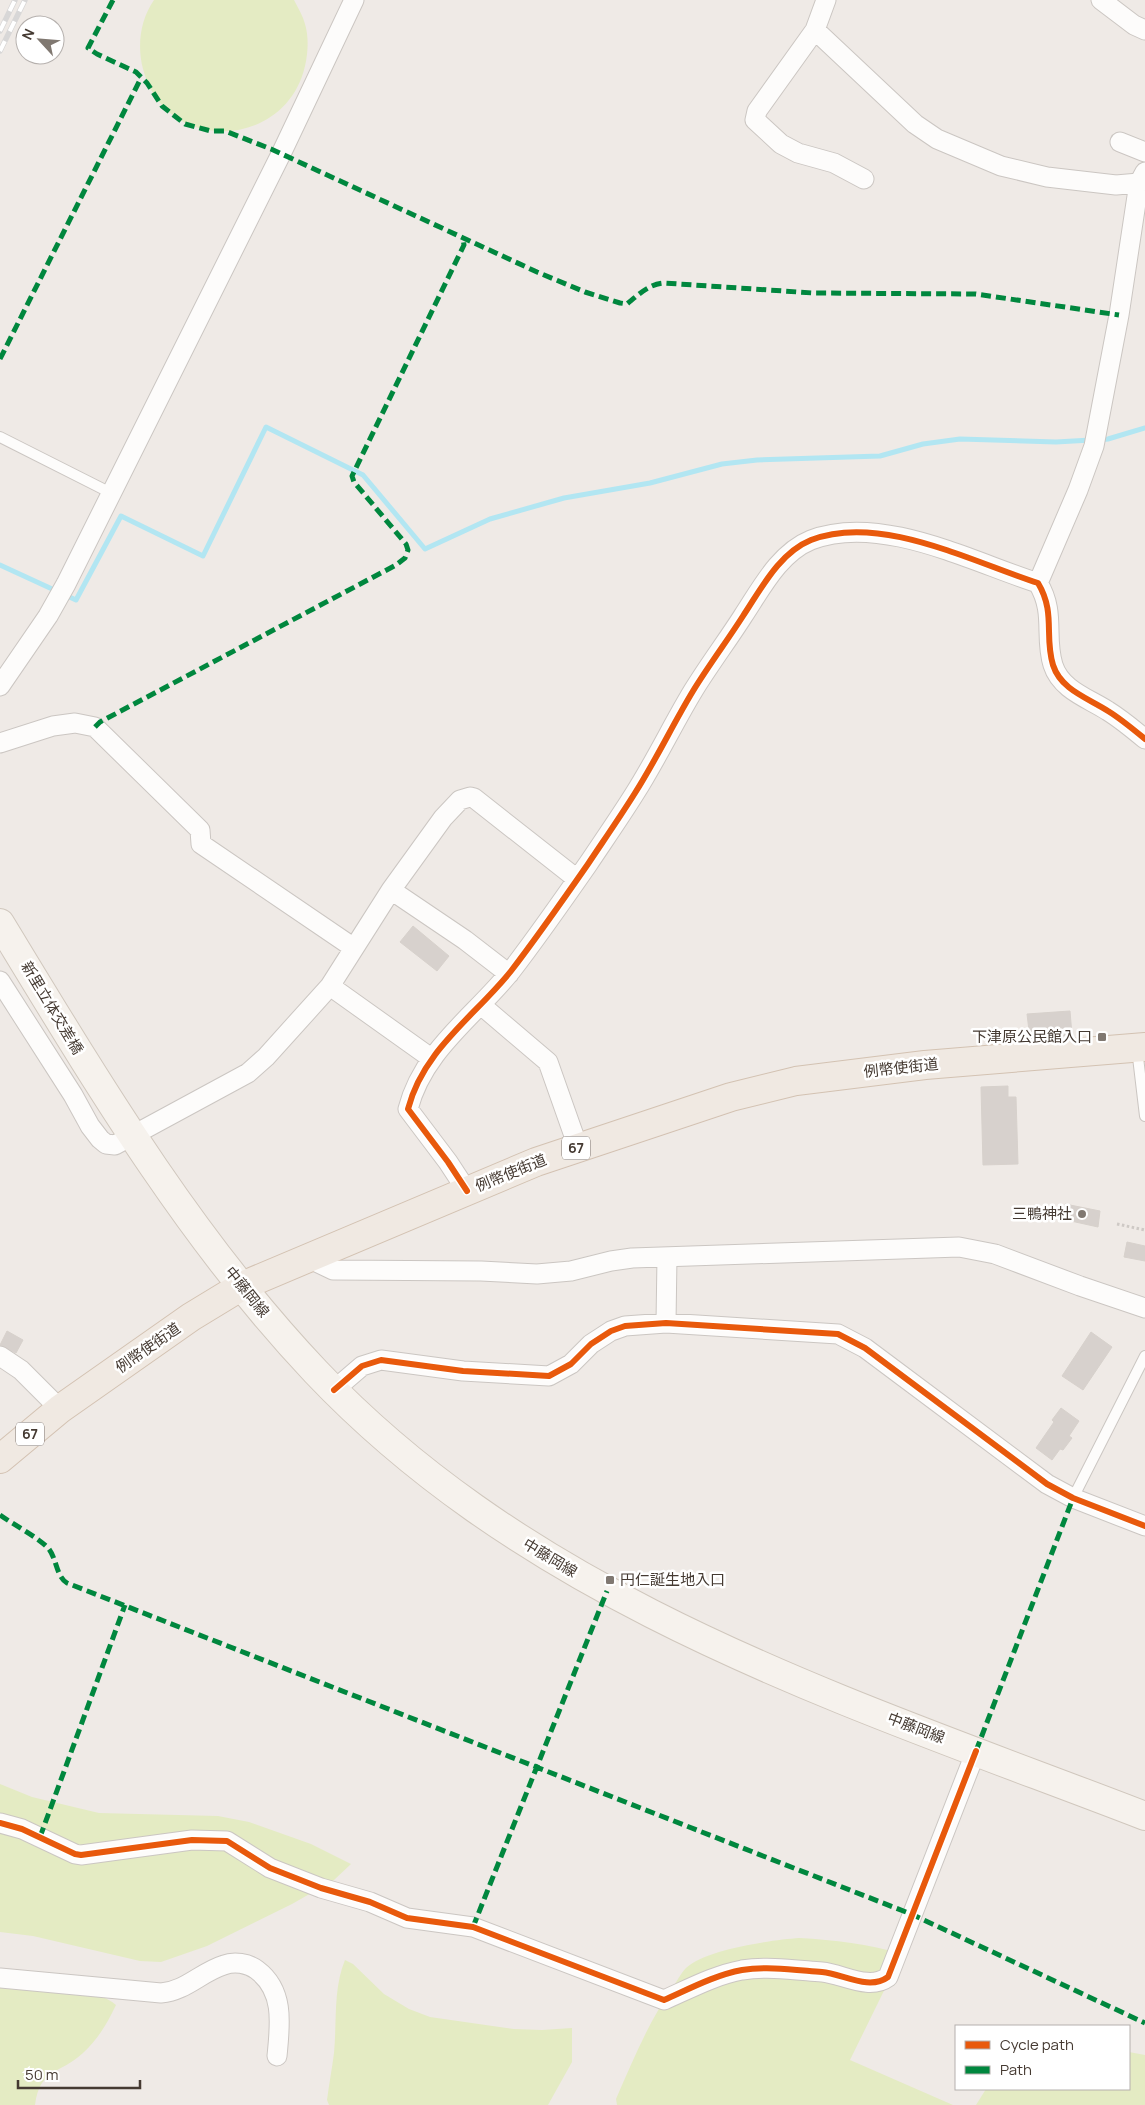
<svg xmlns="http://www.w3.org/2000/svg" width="1145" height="2105" font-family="Manrope,'Noto Sans JP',sans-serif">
<rect width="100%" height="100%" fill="#efeae6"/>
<path fill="#e4ebc3" d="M 154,0 L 294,0 C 298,8 303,16 305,24 C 309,37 308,53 305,66 C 286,150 165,155 143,69 C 137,46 140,20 154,0 Z
M 0,1784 L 32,1797 L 99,1813 L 218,1816 L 249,1822 L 311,1844 L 351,1864 L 334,1880 L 292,1904 L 207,1946 L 161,1962 L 140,1961 L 33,1936 L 0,1932 Z
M 799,1938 C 835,1940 868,1944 902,1954 L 850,2060 L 953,2105 L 617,2105 L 616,2099 C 633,2060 649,2021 673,1987 C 677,1981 681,1973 686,1968 C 706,1949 772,1940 799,1938 Z
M 345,1960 L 353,1964 L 384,1994 L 409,2009 L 430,2017 L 514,2029 L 542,2030 L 572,2028 L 572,2062 L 548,2105 L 329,2105 L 327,2100 C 329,2084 332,2069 334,2053 C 337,2022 333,1989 345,1960 Z
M 0,1988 C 31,1988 93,1984 116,2005 C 107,2024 98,2039 83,2053 C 59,2075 40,2068 35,2105 L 0,2105 Z
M 1129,2052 L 1145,2055 L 1145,2105 L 976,2105 L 986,2089 L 1129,2089 Z"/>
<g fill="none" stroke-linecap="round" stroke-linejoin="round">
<path stroke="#b2e6f2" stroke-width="5" d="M 1100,440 L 1108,439 L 1145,428
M 0,565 L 76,600 L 121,516 L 203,556 L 266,427 L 363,475 L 425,549 L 490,519 L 564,498 L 650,483 L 722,464 L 757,460 L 880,456 L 923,444 L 960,439 L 1056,442 L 1091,440"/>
</g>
<path fill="#d7d1cd" stroke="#d7d1cc" d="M 413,926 L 449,956 L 437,971 L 400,942 Z
M 1070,1011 L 1072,1035 L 1030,1039 L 1027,1014 Z
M 1008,1086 L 1008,1097 L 1016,1097 L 1018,1164 L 983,1165 L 981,1087 Z
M 1065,1204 L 1100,1211 L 1098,1227 L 1062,1219 Z
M 1127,1242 L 1145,1246 L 1145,1261 L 1124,1257 Z
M 7,1331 L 23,1340 L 16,1353 L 0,1345 Z
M 1091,1332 L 1112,1347 L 1083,1390 L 1062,1376 Z
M 1061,1408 L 1079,1421 L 1069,1436 L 1072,1438 L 1063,1450 L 1060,1449 L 1052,1460 L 1036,1448 L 1054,1422 L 1052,1420 Z"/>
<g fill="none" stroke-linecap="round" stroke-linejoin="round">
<defs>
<path id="service" d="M 0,437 L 111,493
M 1137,1049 L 1145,1116
M 1073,1498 L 1145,1356"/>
<path id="minor" d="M 826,0 L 815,30 L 757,111 L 755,120 L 781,144 L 798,153 L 834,163 L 864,179
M 1101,0 L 1134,25 L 1145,30
M 815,30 L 915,124 L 937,139 L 1001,166 L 1047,177 L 1116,185 L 1139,183
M 1120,142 L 1145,152
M 1038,583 L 1078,490 L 1094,446 L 1119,315 L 1139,183 L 1145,172
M 0,686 L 48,616 L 66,584 L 281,154 L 354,0
M 0,743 L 53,726 L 75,723 L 95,727 L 200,830 L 201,844 L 354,948
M 391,890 L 465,940 L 509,974
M 0,981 L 73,1095 L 90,1126 L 100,1139 L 106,1144 L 115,1145 L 248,1073 L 266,1057 L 330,986 L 391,890 L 443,818 L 460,800 L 470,797 L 474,798 L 577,879
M 330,986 L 431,1058
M 481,1005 L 548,1062 L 578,1147
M 467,1191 L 448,1162 L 408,1109 C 423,1050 475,1016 511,971 C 538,936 563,900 588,864 C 604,840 620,817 635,793 C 656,760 673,724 693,691 C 709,665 727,641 743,616 C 761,589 779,553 811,540 C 880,513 972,562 1038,583 C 1056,613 1044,636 1053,665 C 1061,690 1088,698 1108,711 C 1121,719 1133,729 1145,739
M 308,1258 L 333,1270 L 481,1271 L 537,1274 L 571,1271 L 611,1261 L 632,1258 L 959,1247 L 995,1254 L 1080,1286 L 1145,1308
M 666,1323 L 667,1257
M 0,1356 L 21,1370 L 60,1409
M 334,1390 L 362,1366 L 381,1360 L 463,1371 L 549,1376 L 571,1364 L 591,1344 L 611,1331 L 625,1326 L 666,1323 L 838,1334 L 865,1348 L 1047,1484 L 1073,1498 L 1145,1526
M 0,1823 L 22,1829 L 75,1854 L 81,1855 L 192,1840 L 227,1841 L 270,1868 L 321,1888 L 370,1902 L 407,1918 L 473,1927 L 664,2000 C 689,1989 715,1975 742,1970 C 768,1966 796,1970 822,1972 C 843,1974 869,1991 888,1977 L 976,1751
M 0,1978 L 161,1993 C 186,1991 201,1972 224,1965 C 234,1961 248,1963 257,1970 C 285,1991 280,2025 277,2056"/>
<path id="secondary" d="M 0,923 C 95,1079 189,1238 316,1372 C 538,1606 852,1703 1145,1816"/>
<path id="primary" d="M 0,1459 L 60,1409 L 191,1317 L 242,1286 L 536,1162 L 731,1097 L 796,1081 L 925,1065 L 1145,1047"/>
</defs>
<use href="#service" stroke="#cbc6c2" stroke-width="12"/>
<use href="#minor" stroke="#cbc6c2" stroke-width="21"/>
<use href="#secondary" stroke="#d0c7bd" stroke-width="30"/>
<use href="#primary" stroke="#d3c2b2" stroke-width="30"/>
<path stroke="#cec9c5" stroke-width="3" stroke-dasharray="2.5 2.5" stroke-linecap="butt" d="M 1117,1224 L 1145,1230"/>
<use href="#service" stroke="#fdfcfb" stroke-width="10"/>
<use href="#minor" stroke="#fdfcfb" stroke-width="19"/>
<use href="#secondary" stroke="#f6f2ed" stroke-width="28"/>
<use href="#primary" stroke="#f0e9e2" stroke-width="28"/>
<defs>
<path id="rail" d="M 0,31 L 15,0
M 0,51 L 25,0"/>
</defs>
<use href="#rail" stroke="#d8d7d7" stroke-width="5.5"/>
<use href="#rail" stroke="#fff" stroke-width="4" stroke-dasharray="11" stroke-linecap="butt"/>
<path stroke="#00873e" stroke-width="5" stroke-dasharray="10 5" stroke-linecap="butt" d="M 113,0 L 88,48 L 97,54 L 136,72 L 147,83 L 162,106 L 185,124 L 211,131 L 225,131 L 271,149 L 537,272 L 585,292 L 620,303 L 627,304 C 638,295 649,284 664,283 L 813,293 L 976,294 L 1119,315
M 0,359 L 141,78
M 95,727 L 100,722 L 396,565 L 405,558 L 408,550 L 406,544 L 354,482 L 352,476 L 464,245 L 463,239
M 0,1515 C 14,1525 38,1537 49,1549 C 57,1560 56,1576 67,1583 L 911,1914 L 1145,2023
M 976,1751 L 1073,1498
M 40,1837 L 125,1605
M 473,1927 L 607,1591"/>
<defs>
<path id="cycleway" d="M 467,1191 L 448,1162 L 408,1109 C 423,1050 475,1016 511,971 C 538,936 563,900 588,864 C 604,840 620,817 635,793 C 656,760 673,724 693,691 C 709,665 727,641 743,616 C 761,589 779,553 811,540 C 880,513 972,562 1038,583 C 1056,613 1044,636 1053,665 C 1061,690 1088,698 1108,711 C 1121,719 1133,729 1145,739
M 334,1390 L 362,1366 L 381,1360 L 463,1371 L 549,1376 L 571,1364 L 591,1344 L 611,1331 L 625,1326 L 666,1323 L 838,1334 L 865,1348 L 1047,1484 L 1073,1498 L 1145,1526
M 0,1823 L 22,1829 L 75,1854 L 81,1855 L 192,1840 L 227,1841 L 270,1868 L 321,1888 L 370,1902 L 407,1918 L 473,1927 L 664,2000 C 689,1989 715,1975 742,1970 C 768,1966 796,1970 822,1972 C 843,1974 869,1991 888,1977 L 976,1751"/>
</defs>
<use href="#cycleway" stroke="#fff" stroke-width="9"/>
<use href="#cycleway" stroke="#e8590c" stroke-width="6"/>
</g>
<g fill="#807871" stroke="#fff" stroke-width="2">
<rect x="1097" y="1032" width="10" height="10" rx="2.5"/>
<circle cx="1082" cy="1214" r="5"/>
<rect x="605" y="1575" width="10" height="10" rx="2.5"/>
</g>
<g text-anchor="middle" stroke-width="5" stroke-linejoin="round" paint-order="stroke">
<g fill="#fff" stroke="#7d7570" stroke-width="1">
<rect x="562" y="1136.5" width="28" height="23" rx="4"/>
<rect x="16" y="1422.5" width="28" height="23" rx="4"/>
</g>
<g font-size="14" font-weight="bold" fill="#453a32">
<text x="576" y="1153">67</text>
<text x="30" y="1439">67</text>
</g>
<g font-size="15" fill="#453a32" stroke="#fff">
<text transform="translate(52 1008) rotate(59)" y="5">新里立体交差橋</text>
<text transform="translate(901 1068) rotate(-6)" y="5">例幣使街道</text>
<text transform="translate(511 1173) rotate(-22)" y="5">例幣使街道</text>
<text transform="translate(247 1292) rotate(51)" y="5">中藤岡線</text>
<text transform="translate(148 1348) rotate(-35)" y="5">例幣使街道</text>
<text transform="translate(550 1558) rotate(31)" y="5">中藤岡線</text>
<text transform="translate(916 1728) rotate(21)" y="5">中藤岡線</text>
</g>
<g font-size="15" fill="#453a32" stroke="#fff" text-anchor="end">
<text x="1092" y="1042">下津原公民館入口</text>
<text x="1072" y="1219">三鴨神社</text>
<text x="620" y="1585" text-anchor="start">円仁誕生地入口</text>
</g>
</g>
<rect x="955" y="2025" width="175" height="65" fill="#ffffff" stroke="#b5b0ad"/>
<rect x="965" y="2041" width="25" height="8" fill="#e8590c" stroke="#b5b0ad"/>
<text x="1000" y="2050" font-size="15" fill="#453a32">Cycle path</text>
<rect x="965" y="2066" width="25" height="8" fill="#00873e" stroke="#b5b0ad"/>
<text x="1000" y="2075" font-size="15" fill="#453a32">Path</text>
<g transform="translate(40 40) rotate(296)"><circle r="24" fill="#ffffff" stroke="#b5b0ad"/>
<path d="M0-4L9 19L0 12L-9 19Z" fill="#807871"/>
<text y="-8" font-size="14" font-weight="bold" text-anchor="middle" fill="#453a32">N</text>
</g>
<path d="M18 2080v8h122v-8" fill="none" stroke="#453a32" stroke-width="2.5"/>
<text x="25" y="2080" font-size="15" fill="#453a32" stroke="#ffffff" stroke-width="4" paint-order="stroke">50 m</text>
</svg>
